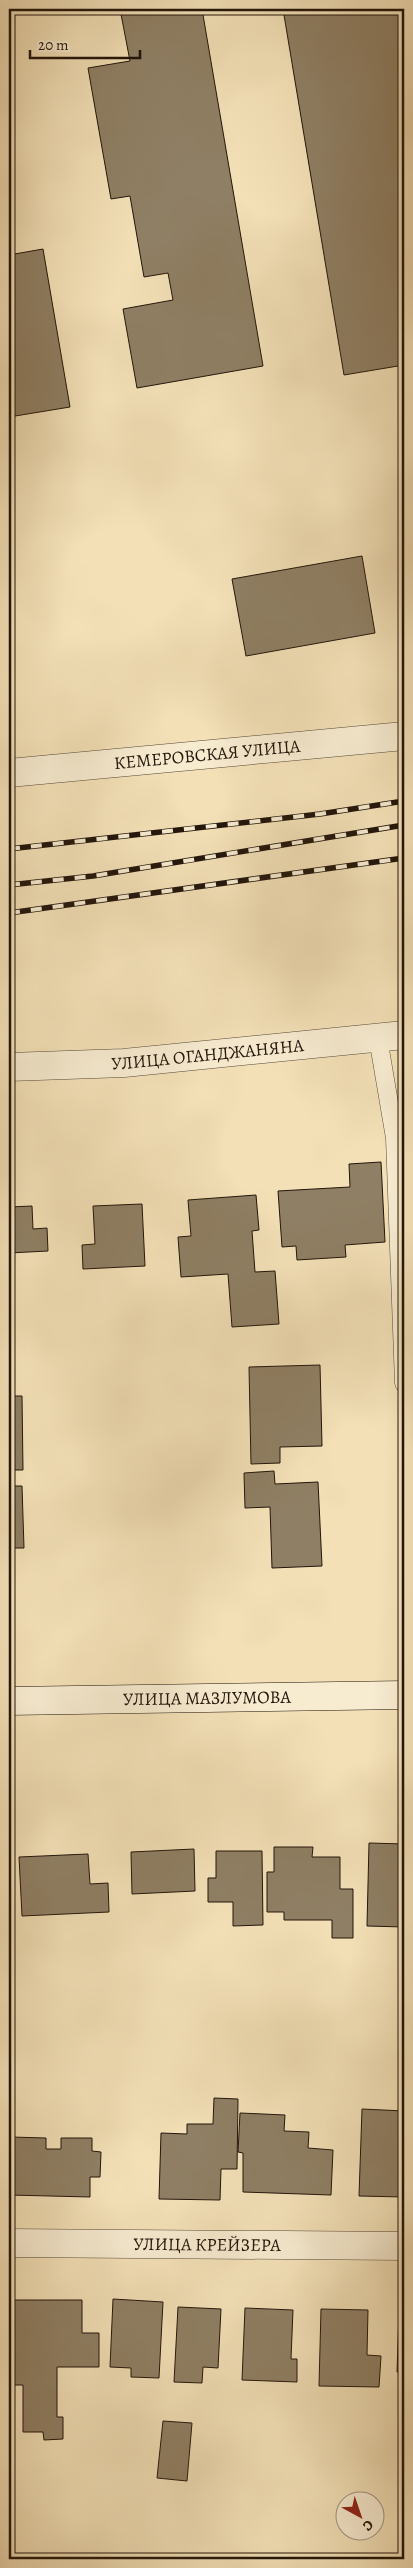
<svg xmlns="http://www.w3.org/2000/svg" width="413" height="2568" font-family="Alegreya,serif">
<rect width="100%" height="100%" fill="#f3e0b7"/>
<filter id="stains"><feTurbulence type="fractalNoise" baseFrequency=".004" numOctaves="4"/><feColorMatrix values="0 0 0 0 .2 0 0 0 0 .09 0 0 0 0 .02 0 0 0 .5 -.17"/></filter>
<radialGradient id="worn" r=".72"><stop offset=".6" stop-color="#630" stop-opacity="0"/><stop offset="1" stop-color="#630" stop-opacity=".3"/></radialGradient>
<path fill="#8f7f64" stroke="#22150b" d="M 120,9 L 202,9 L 263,366 L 137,388 L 123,309 L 173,300 L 168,273 L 144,277 L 130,196 L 111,199 L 88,68 L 130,61 Z
M 283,9 L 404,9 L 404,365 L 344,375 Z
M 43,249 L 70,407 L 9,417 L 9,255 Z
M 362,556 L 375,633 L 246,656 L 232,579 Z
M 381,1162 L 385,1242 L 345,1245 L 346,1257 L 297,1260 L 296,1246 L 282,1247 L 278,1191 L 350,1187 L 349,1164 Z
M 256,1195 L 259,1230 L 252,1231 L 255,1272 L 275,1271 L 279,1324 L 232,1327 L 228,1274 L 181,1277 L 178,1237 L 191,1236 L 188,1200 Z
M 142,1204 L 145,1266 L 83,1269 L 82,1245 L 95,1244 L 93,1206 Z
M 32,1206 L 33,1229 L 47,1228 L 48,1251 L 9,1253 L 9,1207 Z
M 320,1365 L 322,1446 L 280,1447 L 280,1463 L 251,1464 L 249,1367 Z
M 9,1396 L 22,1396 L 23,1470 L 9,1470 Z
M 274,1471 L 275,1484 L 318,1482 L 322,1566 L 272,1568 L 270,1507 L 245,1508 L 244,1473 Z
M 9,1486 L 22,1486 L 24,1548 L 13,1548 L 13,1559 L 9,1560 Z
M 369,1843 L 404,1844 L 404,1927 L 367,1926 Z
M 274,1847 L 313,1847 L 312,1857 L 340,1857 L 340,1889 L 353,1889 L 353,1938 L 332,1938 L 332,1920 L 284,1920 L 284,1912 L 267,1912 L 267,1872 L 274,1872 Z
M 194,1849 L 195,1891 L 132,1894 L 131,1852 Z
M 216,1851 L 262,1851 L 263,1925 L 233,1926 L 233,1902 L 208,1902 L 208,1878 L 216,1878 Z
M 88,1854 L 90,1884 L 108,1883 L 109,1912 L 22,1916 L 19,1857 Z
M 214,2098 L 238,2099 L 237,2169 L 221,2169 L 220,2200 L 159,2199 L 161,2133 L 187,2134 L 187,2124 L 213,2124 Z
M 362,2109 L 404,2111 L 404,2197 L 359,2196 Z
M 240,2113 L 285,2115 L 284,2131 L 309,2132 L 308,2148 L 333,2150 L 331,2195 L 243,2192 L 243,2153 L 238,2152 Z
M 11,2137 L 46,2138 L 46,2149 L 61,2149 L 61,2138 L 92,2138 L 92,2151 L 101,2152 L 100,2177 L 90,2177 L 90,2197 L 9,2195 L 9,2148 L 11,2148 Z
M 113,2299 L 163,2302 L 159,2378 L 131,2377 L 131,2368 L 110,2367 Z
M 9,2300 L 82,2300 L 82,2333 L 99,2333 L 99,2367 L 57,2367 L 57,2417 L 63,2417 L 63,2439 L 44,2440 L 43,2432 L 23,2432 L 23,2385 L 9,2385 Z
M 178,2307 L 221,2309 L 218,2368 L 203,2367 L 202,2383 L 174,2382 Z
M 245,2308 L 293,2310 L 291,2359 L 297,2359 L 297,2382 L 242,2380 Z
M 321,2309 L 368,2310 L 367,2355 L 381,2356 L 379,2387 L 319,2386 Z
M 399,2313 L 404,2313 L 404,2372 L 397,2372 Z
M 163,2421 L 192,2423 L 187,2481 L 157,2478 Z"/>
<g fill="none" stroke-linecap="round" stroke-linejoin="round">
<defs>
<path id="lane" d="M 378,1038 L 395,1138 L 404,1383"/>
<g id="street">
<path id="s1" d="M 9,773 L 404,736"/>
<path id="s2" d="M 9,1067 L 124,1063 L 404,1035"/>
<path id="s3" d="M 9,2243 L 404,2246"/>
</g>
<g id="secondary">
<path id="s4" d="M 9,1701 L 404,1695"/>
</g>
</defs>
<use href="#lane" stroke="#564836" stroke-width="19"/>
<use href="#street" stroke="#564836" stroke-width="29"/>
<use href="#secondary" stroke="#22150b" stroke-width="29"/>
<use href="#lane" stroke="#f7ebd0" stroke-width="18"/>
<use href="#street" stroke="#f7ebd0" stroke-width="28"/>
<use href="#secondary" stroke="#f7ebd0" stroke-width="28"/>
<defs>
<path id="rail" d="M 9,849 L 320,814 L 404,801
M 9,885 L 93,876 L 404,825
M 9,913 L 404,858"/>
</defs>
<use href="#rail" stroke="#22150b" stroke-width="5.5"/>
<use href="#rail" stroke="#f7ebd0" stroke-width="4" stroke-dasharray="11" stroke-linecap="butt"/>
</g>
<g text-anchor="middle" stroke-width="4" stroke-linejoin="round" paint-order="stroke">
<g font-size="18" fill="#22150b" stroke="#f7ebd0">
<text dy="6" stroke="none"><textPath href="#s1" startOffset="199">КЕМЕРОВСКАЯ УЛИЦА</textPath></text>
<text dy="6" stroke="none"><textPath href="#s2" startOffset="199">УЛИЦА ОГАНДЖАНЯНА</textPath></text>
<text dy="6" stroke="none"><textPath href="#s4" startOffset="198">УЛИЦА МАЗЛУМОВА</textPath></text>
<text dy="6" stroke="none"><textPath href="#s3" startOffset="198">УЛИЦА КРЕЙЗЕРА</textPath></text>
</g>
</g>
<rect width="413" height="2568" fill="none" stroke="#f3e0b7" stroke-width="30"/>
<rect x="10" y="10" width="393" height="2548" fill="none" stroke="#22150b" stroke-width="2.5"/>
<rect x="15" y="15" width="383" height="2538" fill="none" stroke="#22150b"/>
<g transform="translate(360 2516) rotate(140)"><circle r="24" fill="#f7ebd0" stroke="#a29581"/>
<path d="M0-4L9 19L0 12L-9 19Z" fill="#8f2418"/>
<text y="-8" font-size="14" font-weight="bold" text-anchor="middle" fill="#22150b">С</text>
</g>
<path d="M30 50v8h110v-8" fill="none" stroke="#22150b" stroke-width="2.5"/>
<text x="38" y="50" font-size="15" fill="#22150b" stroke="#f7ebd0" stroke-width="4" paint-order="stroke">20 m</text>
<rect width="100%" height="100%" filter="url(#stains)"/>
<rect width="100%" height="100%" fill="url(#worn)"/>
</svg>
